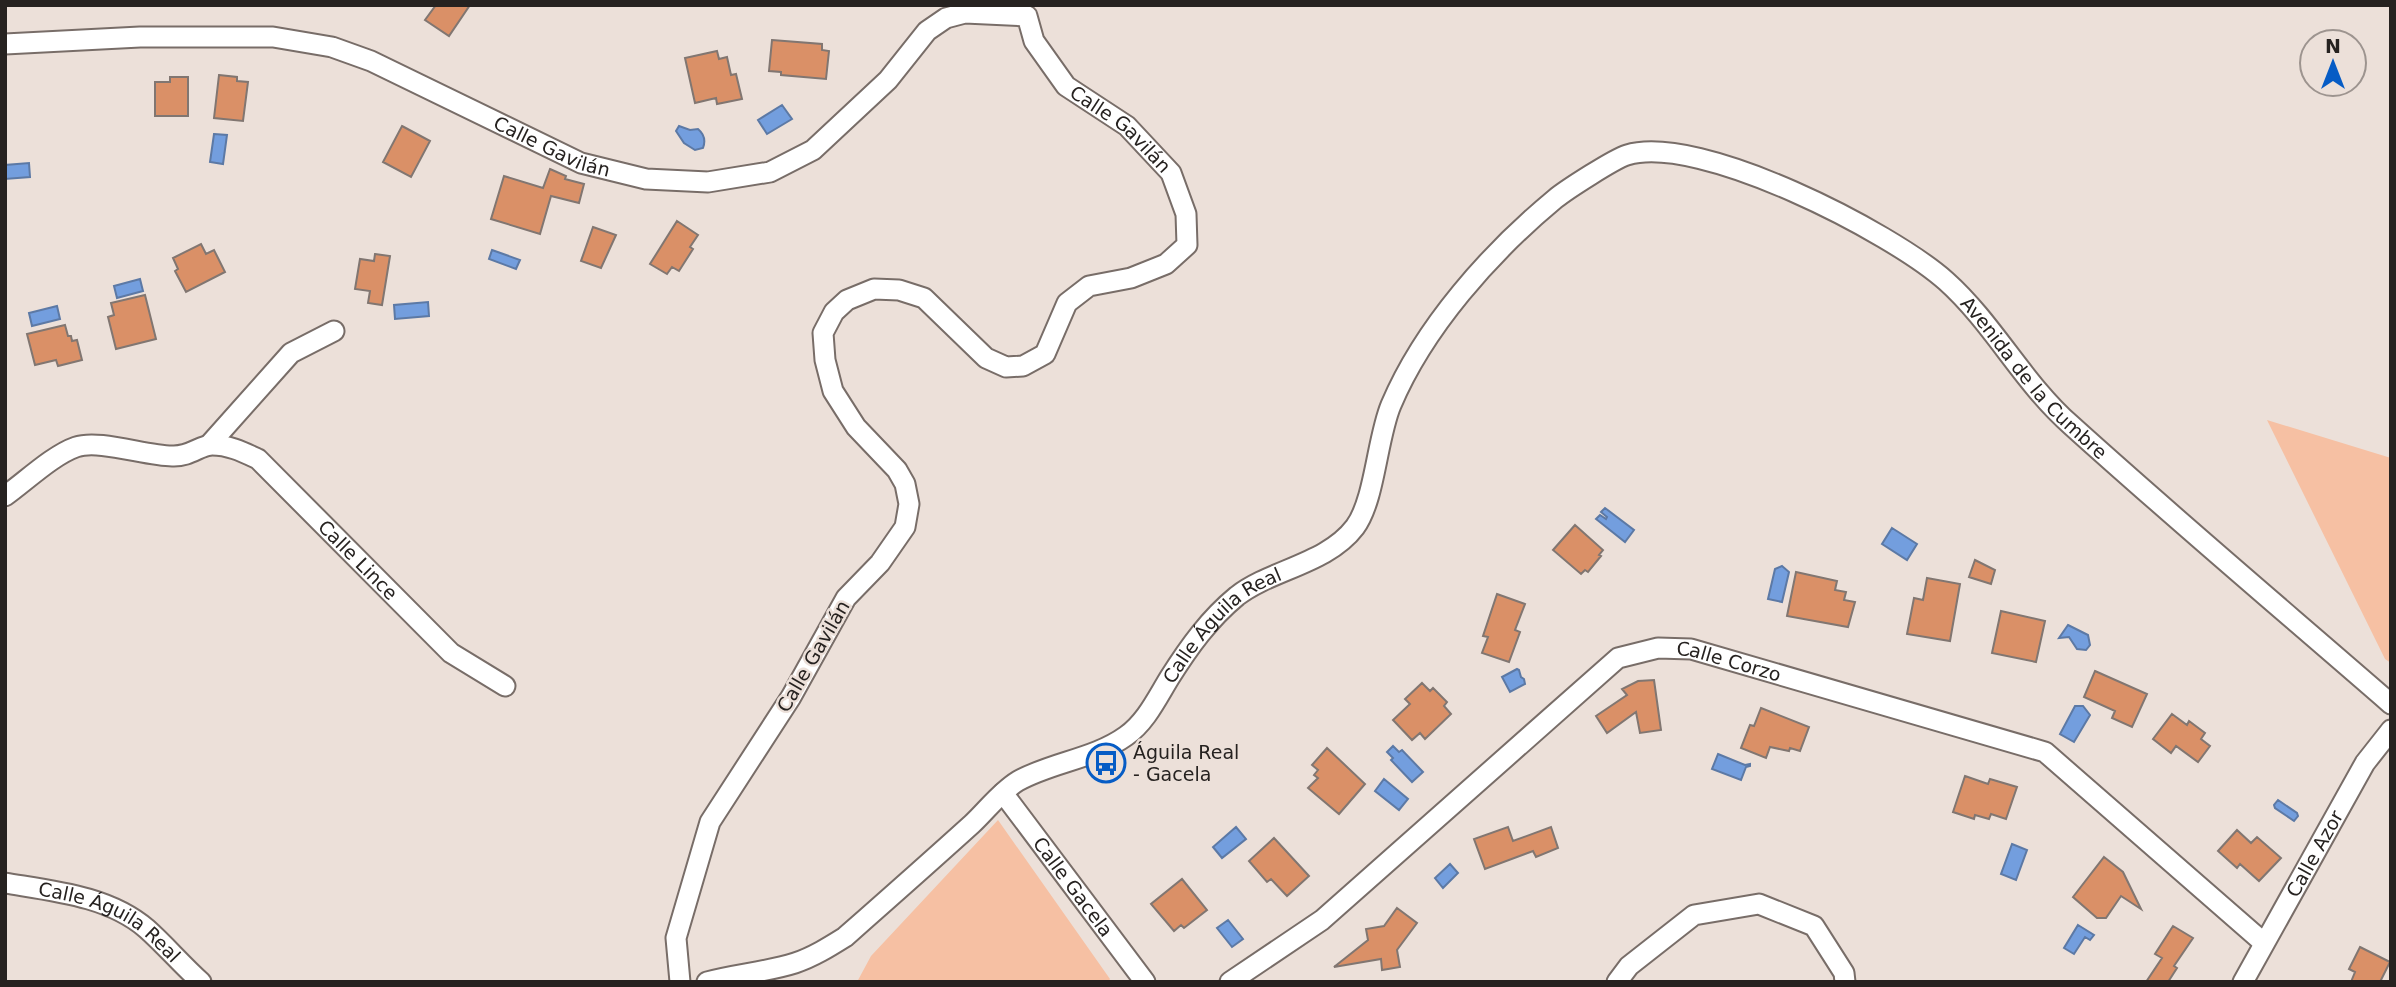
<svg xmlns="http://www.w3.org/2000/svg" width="2396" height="987" font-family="'DejaVu Sans',sans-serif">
<rect width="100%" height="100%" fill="#ece0d9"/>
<path fill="#f6c0a3" d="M 2267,420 L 2391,458 L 2391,663 L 2385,659 Z
M 998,820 L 1110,979 L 1108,982 L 857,982 L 871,956 Z"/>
<path fill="#739ede" stroke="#5c79a5" stroke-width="2" d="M 782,105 L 792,119 L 767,134 L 758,120 Z
M 679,126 L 690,130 L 698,129 C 704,134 706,140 703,148 L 695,150 L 684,143 L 676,131 Z
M 214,134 L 227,135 L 223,164 L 210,162 Z
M 29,163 L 30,177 L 5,179 L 5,165 Z
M 492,250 L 520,260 L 516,269 L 489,259 Z
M 140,279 L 143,291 L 117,298 L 114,286 Z
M 428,302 L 429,316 L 395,319 L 394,305 Z
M 57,306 L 60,319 L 32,326 L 29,313 Z
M 1605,508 L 1634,530 L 1625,542 L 1596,519 L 1600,515 L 1606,519 L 1607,517 L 1601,512 Z
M 1892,528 L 1917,544 L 1907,560 L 1882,544 Z
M 1782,566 L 1789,572 L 1782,602 L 1768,599 L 1775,569 Z
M 2068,625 L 2088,635 L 2090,645 L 2086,650 L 2077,649 L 2069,637 L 2059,638 Z
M 1517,669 L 1519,670 L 1521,677 L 1524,679 L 1525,684 L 1510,692 L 1502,677 Z
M 2075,706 L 2083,706 L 2090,715 L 2074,742 L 2060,734 Z
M 1393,746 L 1399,752 L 1402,750 L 1423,772 L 1412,782 L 1391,760 L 1393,758 L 1387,752 Z
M 1718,754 L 1745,765 L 1750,764 L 1750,766 L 1746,767 L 1741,780 L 1712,769 Z
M 1384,779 L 1408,799 L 1399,810 L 1375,791 Z
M 2278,800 L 2297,813 L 2298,816 L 2294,821 L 2275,808 L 2274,805 Z
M 1236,827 L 1246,839 L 1222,858 L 1213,847 Z
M 2012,844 L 2027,850 L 2016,880 L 2001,874 Z
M 1450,864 L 1458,873 L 1443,888 L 1435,878 Z
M 1228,920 L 1243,939 L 1232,947 L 1217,928 Z
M 2078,925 L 2094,935 L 2090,940 L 2085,937 L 2074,954 L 2064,948 Z"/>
<path fill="#da9067" stroke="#817671" stroke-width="2" d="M 436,5 L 470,5 L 449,36 L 425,20 Z
M 772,40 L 822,44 L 822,50 L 829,51 L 826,79 L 781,75 L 781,72 L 769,71 Z
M 717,51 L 719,59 L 727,57 L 731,75 L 736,74 L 742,99 L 717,104 L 716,98 L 695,103 L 685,58 Z
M 219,75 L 237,77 L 237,81 L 248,82 L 243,121 L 214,118 Z
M 170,77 L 188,77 L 188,116 L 155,116 L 155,82 L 170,82 Z
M 402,126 L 430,141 L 411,177 L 383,162 Z
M 550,169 L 566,176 L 565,179 L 584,184 L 579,203 L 551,196 L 540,234 L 491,219 L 504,176 L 543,188 Z
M 677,221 L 698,235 L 690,247 L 693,249 L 679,271 L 672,267 L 667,274 L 650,264 Z
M 593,227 L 616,235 L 601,268 L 581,261 Z
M 201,244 L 206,254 L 214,250 L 225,272 L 186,292 L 175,271 L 178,269 L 173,258 Z
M 375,254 L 390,256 L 382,305 L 368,303 L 370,291 L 355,289 L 360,259 L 374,261 Z
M 145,295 L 156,339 L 116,349 L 108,317 L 114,315 L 111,303 Z
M 65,325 L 68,336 L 71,336 L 72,341 L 77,340 L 82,360 L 58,366 L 56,360 L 35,365 L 27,334 Z
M 1575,525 L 1603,550 L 1599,555 L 1601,556 L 1588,572 L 1585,570 L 1581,574 L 1553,550 Z
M 1975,560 L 1995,570 L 1991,584 L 1969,577 Z
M 1796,572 L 1837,581 L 1835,590 L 1846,592 L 1844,600 L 1855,602 L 1848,627 L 1787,616 Z
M 1927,578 L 1960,584 L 1950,641 L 1907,634 L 1914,598 L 1923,600 Z
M 1497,594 L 1525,604 L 1515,630 L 1520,632 L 1509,662 L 1482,653 L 1488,637 L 1483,636 Z
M 2001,611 L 2045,621 L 2036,662 L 1992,653 Z
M 2095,671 L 2147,694 L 2132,727 L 2112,718 L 2115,711 L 2084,697 Z
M 1654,680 L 1661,730 L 1640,733 L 1636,712 L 1607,733 L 1596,716 L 1627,695 L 1622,689 L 1638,681 Z
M 1422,683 L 1430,691 L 1433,688 L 1447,702 L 1444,706 L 1451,714 L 1425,739 L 1420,733 L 1412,740 L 1393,720 L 1410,704 L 1405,699 Z
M 1761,708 L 1809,727 L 1800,751 L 1790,748 L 1789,751 L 1770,747 L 1766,758 L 1741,748 L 1750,725 L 1754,726 Z
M 2172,714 L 2187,725 L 2189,721 L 2205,733 L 2201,739 L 2210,746 L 2198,762 L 2176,746 L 2171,753 L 2153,739 Z
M 1327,748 L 1365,784 L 1339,814 L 1308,788 L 1318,778 L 1314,775 L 1318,770 L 1312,765 Z
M 1965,776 L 1988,784 L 1990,779 L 2017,787 L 2006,819 L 1991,814 L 1989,819 L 1975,815 L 1974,819 L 1953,812 Z
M 1508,827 L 1513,841 L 1551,827 L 1558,848 L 1536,857 L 1533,851 L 1485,869 L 1474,839 Z
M 2237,830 L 2251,843 L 2257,837 L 2281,858 L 2259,881 L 2240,864 L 2237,868 L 2218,851 Z
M 1274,838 L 1309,876 L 1287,896 L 1271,879 L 1267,882 L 1249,861 Z
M 2104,857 L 2123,872 L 2141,909 L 2121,896 L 2106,918 L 2097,918 L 2073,897 Z
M 1182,879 L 1207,910 L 1184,928 L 1181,925 L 1174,931 L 1151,904 Z
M 1397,908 L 1417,923 L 1397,950 L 1400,967 L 1382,970 L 1381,959 L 1334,967 L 1368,940 L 1366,929 L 1384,926 Z
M 2173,926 L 2193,938 L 2174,966 L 2177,968 L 2168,982 L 2146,982 L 2162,958 L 2155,954 Z
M 2360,947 L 2390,962 L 2380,982 L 2351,982 L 2355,972 L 2349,969 Z"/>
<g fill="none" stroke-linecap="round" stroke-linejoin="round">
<defs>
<g id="street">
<path id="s1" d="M 5,44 L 140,37 L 273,37 L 332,47 L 371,61 L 581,163 L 646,179 L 708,182 L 770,172 L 813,150 L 888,80 L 927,31 L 946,18 L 965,13 L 1027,16 L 1034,41 L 1066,86 L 1127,126 L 1171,173 L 1186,214 L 1187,245 L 1166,264 L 1131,278 L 1089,286 L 1067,303 L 1045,354 L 1023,366 L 1006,367 L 986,358 L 924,298 L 899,290 L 874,289 L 847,300 L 834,312 L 823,333 L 825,360 L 833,391 L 856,427 L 897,470 L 905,484 L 909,504 L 905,527 L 880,563 L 846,598 L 791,697 L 710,822 L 676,938 L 680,982"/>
<path d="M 209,445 L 291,353 L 334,331"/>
<path id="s2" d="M 5,496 C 26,481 53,455 76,447 C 99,439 146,456 172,456 C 190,457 200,445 212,445 C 229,445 243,452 258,459 L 451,653 L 505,686"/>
<path id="s3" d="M 1003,793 L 1145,982"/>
<path id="s4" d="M 5,883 C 53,891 109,896 147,929 C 166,946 182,965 201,982"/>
<path id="s5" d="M 707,982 C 736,974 767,972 795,963 C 813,957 829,947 845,937 C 887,900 930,862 972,824 C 987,810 1000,792 1018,781 C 1052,762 1094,759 1126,736 C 1146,722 1157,698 1170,677 C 1189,647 1209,619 1237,596 C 1272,569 1327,564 1355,527 C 1375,500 1377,438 1391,405 C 1424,327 1490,253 1555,199 C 1566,190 1614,159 1627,155 C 1699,133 1891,232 1946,281 C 1993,323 2023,383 2071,425 C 2176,520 2284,611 2391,704"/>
<path id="s6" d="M 1230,982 L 1322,920 L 1618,658 L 1658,648 L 1691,649 L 2045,752 L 2264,943"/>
<path d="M 1617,982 L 1629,966 L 1694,915 L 1759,904 L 1814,926 L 1844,973 L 1845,982"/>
<path id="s7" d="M 2243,982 L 2365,763 L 2391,730"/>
</g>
</defs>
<use href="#street" stroke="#786d68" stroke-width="23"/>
<use href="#street" stroke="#fff" stroke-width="19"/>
</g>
<defs>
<symbol id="bus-ring" viewBox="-11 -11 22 22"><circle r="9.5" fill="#ece0d9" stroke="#065cc5" stroke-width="1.5"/><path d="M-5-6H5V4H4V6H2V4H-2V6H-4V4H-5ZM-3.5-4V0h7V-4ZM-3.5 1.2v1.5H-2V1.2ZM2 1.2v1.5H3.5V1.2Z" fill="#065cc5"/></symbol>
</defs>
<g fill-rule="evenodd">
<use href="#bus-ring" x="1084" y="741" width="44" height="44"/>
</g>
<g text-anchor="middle" stroke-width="5" stroke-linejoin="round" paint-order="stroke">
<g font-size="19" fill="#262220" stroke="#ece0d9">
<text dy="7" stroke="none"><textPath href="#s1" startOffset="1264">Calle Gavilán</textPath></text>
<text dy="7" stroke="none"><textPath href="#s1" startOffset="570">Calle Gavilán</textPath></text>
<text dy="7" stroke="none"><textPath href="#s5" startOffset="1774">Avenida de la Cumbre</textPath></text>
<text dy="7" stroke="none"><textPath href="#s2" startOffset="416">Calle Lince</textPath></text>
<text dy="7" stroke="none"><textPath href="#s5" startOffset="646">Calle Águila Real</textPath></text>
<text transform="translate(813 656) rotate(-60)" y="7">Calle Gavilán</text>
<text dy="7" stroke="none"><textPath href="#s6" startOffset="620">Calle Corzo</textPath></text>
<text dy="7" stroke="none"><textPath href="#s7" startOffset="147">Calle Azor</textPath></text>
<text dy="7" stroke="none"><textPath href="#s3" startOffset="117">Calle Gacela</textPath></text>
<text dy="7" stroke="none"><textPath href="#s4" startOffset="114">Calle Águila Real</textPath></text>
</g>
<g font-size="19" fill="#262220" stroke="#ece0d9" text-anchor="start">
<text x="1133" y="759">Águila Real<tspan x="1133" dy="22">- Gacela</tspan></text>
</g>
</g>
<rect width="2396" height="987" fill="none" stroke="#262220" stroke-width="14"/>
<g transform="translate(2333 63)"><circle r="33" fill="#ece0d9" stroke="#9d948f" stroke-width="2"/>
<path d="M0-5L12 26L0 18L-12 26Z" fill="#065cc5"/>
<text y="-10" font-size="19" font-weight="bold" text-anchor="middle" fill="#262220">N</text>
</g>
</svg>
